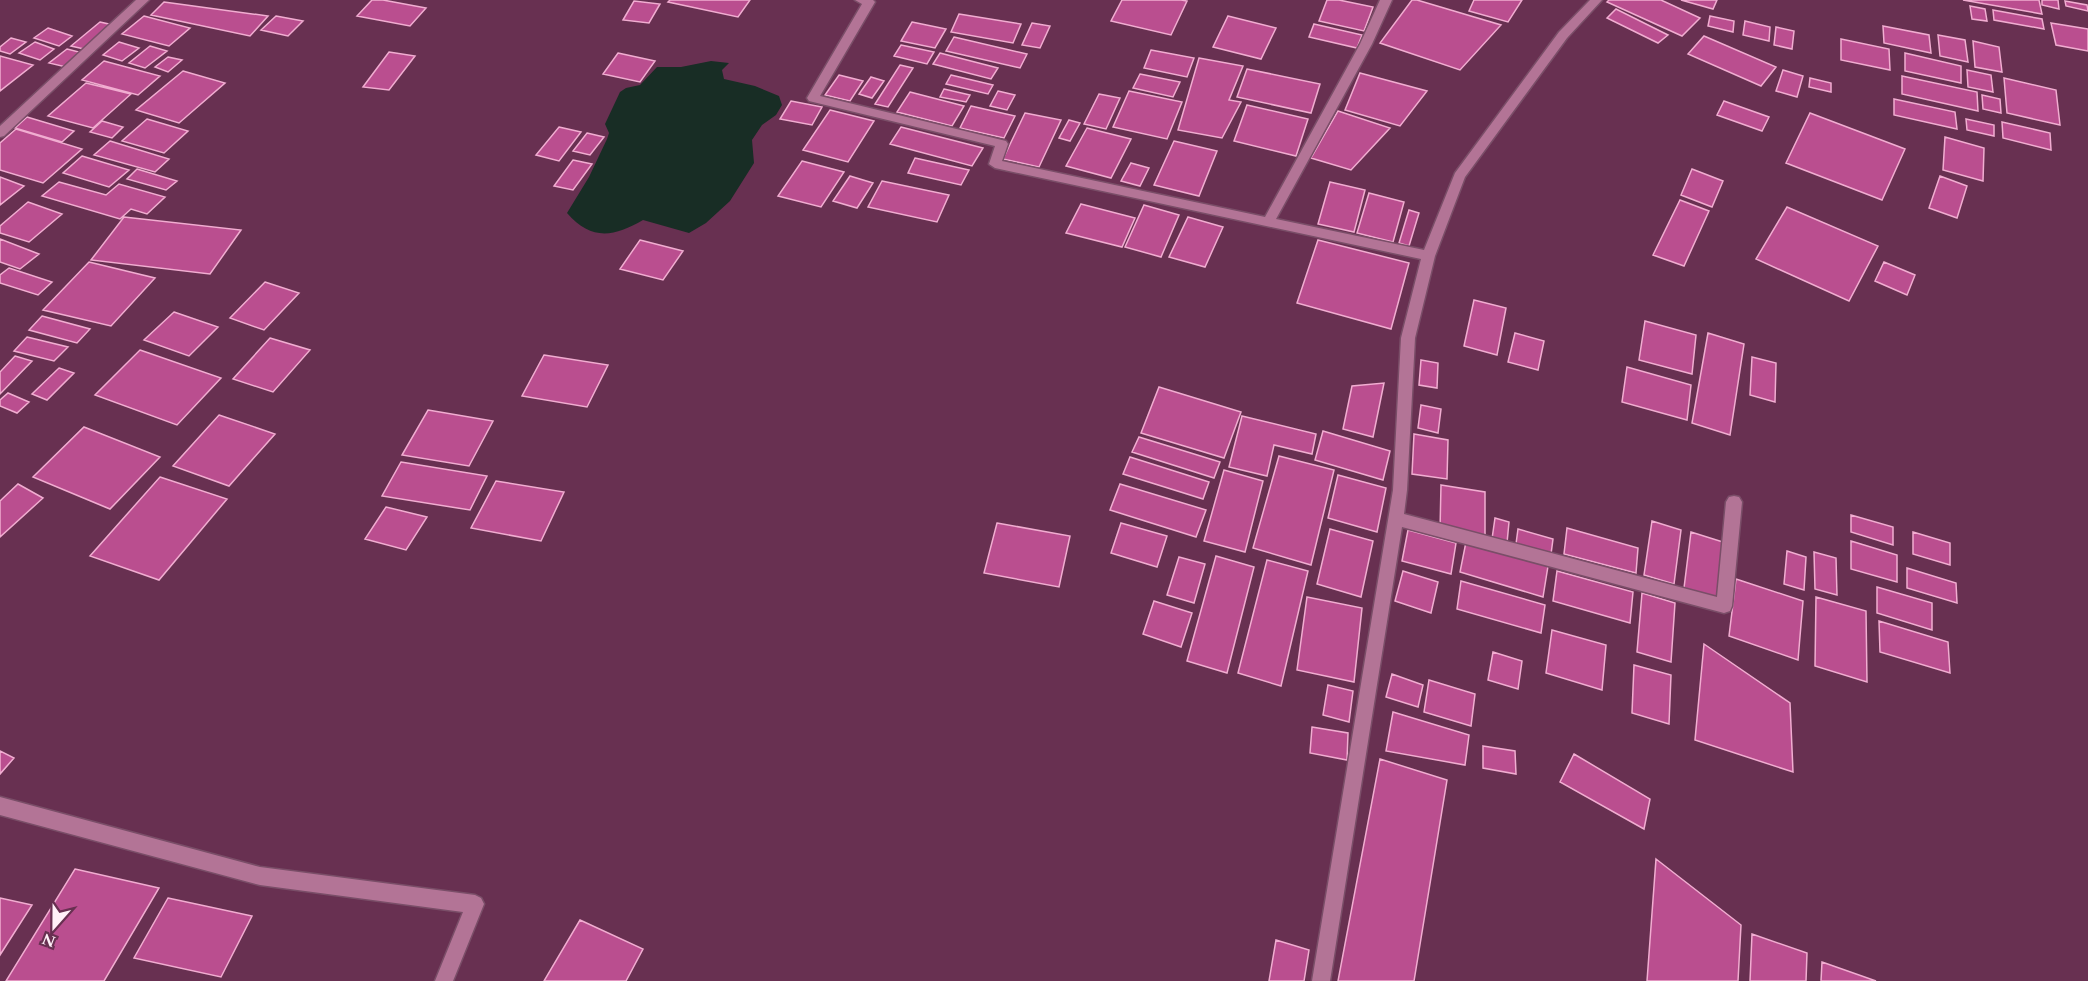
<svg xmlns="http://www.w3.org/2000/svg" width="2088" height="981" font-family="Spectral,serif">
<rect width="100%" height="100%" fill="#683051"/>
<path fill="#182d25" d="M 711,61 L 729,63 L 722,70 L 724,79 L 755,86 L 779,96 L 782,105 L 776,115 L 762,125 L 752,140 L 754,163 L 730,201 L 706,223 L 689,233 L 643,220 C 614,237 591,241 567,213 L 589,177 L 607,139 L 609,133 L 605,124 L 620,92 L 626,88 L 640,85 L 657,67 L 681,67 Z"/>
<path fill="#ba4e8f" stroke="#f1add1" stroke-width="1.5" d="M 372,0 L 383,0 L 426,8 L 410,26 L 357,16 Z
M 670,0 L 750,0 L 738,17 L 668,2 Z
M 1122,0 L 1181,0 L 1187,1 L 1171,35 L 1111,21 Z
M 1327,0 L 1339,0 L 1373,7 L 1364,31 L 1319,21 Z
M 1412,0 L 1417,0 L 1501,25 L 1460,70 L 1380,43 Z
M 1474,0 L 1522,0 L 1508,22 L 1469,11 Z
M 1609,0 L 1661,0 L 1700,18 L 1682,36 L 1607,2 Z
M 1681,0 L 1717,0 L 1713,9 Z
M 2039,0 L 2042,14 L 1963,0 Z
M 2042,0 L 2058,0 L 2059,9 L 2042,5 Z
M 634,1 L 660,4 L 649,23 L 623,20 Z
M 2065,1 L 2087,5 L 2088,11 L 2066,6 Z
M 164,2 L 268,16 L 250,36 L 151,15 Z
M 1970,6 L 1985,9 L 1987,21 L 1972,19 Z
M 1616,9 L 1668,35 L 1658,43 L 1607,18 Z
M 1993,10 L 2042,19 L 2044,29 L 1994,20 Z
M 959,14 L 1021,24 L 1013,43 L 951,32 Z
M 144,16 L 190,28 L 169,46 L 122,34 Z
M 276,16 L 303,21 L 288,36 L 261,30 Z
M 1228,16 L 1276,28 L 1261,59 L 1213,47 Z
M 1710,16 L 1734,21 L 1733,32 L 1708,26 Z
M 1745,21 L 1770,27 L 1769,41 L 1743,35 Z
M 100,22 L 113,25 L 84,49 L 71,46 Z
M 912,22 L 946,29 L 935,48 L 901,41 Z
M 1032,23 L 1050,26 L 1040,48 L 1022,45 Z
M 2051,23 L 2088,29 L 2088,51 L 2056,45 Z
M 1314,24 L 1362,35 L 1357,48 L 1309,37 Z
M 1883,26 L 1929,35 L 1931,53 L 1884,43 Z
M 1776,27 L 1794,31 L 1792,49 L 1774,45 Z
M 48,28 L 72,36 L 59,46 L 34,38 Z
M 1938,35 L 1965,40 L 1968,62 L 1940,56 Z
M 1704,36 L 1776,67 L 1761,86 L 1688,54 Z
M 954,37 L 1027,54 L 1020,68 L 946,51 Z
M 11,38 L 26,42 L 10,54 L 0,51 L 0,47 Z
M 1841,39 L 1889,49 L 1890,70 L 1841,60 Z
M 1973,41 L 1999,47 L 2002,72 L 1975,67 Z
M 35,42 L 54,49 L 40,60 L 19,53 Z
M 119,42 L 139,48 L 122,61 L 103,55 Z
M 901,45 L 934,52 L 927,64 L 894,56 Z
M 150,46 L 167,51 L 145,68 L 129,63 Z
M 67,49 L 83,53 L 66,67 L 49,63 Z
M 1151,50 L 1194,58 L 1187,77 L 1144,68 Z
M 389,52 L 415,56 L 389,90 L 363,87 Z
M 618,53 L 655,61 L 640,82 L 603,74 Z
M 940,53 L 998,68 L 991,79 L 933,64 Z
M 1905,53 L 1961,66 L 1961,83 L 1905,71 Z
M 0,56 L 33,65 L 0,91 Z
M 168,57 L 182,60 L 168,72 L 155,67 Z
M 1199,58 L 1243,66 L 1229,100 L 1241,102 L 1222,138 L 1178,130 Z
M 104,61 L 160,76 L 138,95 L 82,80 Z
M 900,65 L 913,68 L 888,107 L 875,104 Z
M 1247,69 L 1320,84 L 1311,113 L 1237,97 Z
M 1783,70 L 1803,76 L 1797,97 L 1776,91 Z
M 1967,70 L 1991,75 L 1993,92 L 1968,87 Z
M 183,71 L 225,83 L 179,123 L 136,110 Z
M 1360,73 L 1427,91 L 1400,126 L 1345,110 Z
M 1140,74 L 1180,82 L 1173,97 L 1133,88 Z
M 839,75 L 863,81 L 850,101 L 825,95 Z
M 951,75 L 993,85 L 988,94 L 946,84 Z
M 1902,76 L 1977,92 L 1978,111 L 1902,94 Z
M 871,77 L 884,81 L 872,98 L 859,94 Z
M 1810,78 L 1831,83 L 1831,92 L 1809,87 Z
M 2004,78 L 2056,90 L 2060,125 L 2007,113 Z
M 86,83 L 131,94 L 93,128 L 48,116 Z
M 944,89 L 970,95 L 966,102 L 940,97 Z
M 998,91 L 1015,95 L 1007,110 L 990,106 Z
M 1129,91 L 1182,102 L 1167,139 L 1113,127 Z
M 910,92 L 964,106 L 952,126 L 897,112 Z
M 1099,94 L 1120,98 L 1106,129 L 1084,124 Z
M 1982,95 L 2000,99 L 2001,113 L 1983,109 Z
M 1894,99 L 1955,112 L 1957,129 L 1894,115 Z
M 791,101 L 822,107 L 812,125 L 780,119 Z
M 1724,101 L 1769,117 L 1762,131 L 1717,115 Z
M 1247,105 L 1308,119 L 1296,156 L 1234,141 Z
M 971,106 L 1015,116 L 1004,138 L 960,128 Z
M 830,110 L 874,121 L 848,162 L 803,150 Z
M 1338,111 L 1390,128 L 1351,170 L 1311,158 Z
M 1025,113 L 1061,120 L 1039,167 L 1003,159 Z
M 1810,113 L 1905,149 L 1882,200 L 1786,163 Z
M 27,117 L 74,131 L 62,142 L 15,128 Z
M 147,119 L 188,131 L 164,153 L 122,141 Z
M 1966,119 L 1994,125 L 1994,136 L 1967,130 Z
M 1069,120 L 1080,123 L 1070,141 L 1059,138 Z
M 102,121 L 123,127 L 112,138 L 90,132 Z
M 2002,122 L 2050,133 L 2051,150 L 2003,138 Z
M 559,127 L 581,132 L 559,161 L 536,155 Z
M 901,127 L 983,148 L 972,166 L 890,144 Z
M 1087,128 L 1131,139 L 1111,178 L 1066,166 Z
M 16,129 L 82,149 L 43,183 L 0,170 L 0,143 Z
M 587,133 L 604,137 L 590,155 L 573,151 Z
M 1945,137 L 1984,148 L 1983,181 L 1943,170 Z
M 110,141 L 169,159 L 155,172 L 94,155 Z
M 1174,141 L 1217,151 L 1199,196 L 1154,185 Z
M 82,156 L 129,170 L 109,187 L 63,173 Z
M 915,158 L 969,170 L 961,185 L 908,173 Z
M 573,160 L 592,164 L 573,190 L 554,186 Z
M 802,161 L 844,172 L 821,207 L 778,196 Z
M 1131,163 L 1149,168 L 1140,186 L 1121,181 Z
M 137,169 L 177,181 L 166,190 L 127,179 Z
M 1692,169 L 1723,181 L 1712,207 L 1681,195 Z
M 850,176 L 873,183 L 857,208 L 833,201 Z
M 1940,176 L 1967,186 L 1957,218 L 1929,208 Z
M 0,177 L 24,186 L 0,205 Z
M 882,181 L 949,195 L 937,222 L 868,207 Z
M 59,182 L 106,195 L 119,184 L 165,197 L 147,214 L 131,209 L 120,219 L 42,196 Z
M 1330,182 L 1365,190 L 1354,232 L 1318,224 Z
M 1369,193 L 1404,202 L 1393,242 L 1357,233 Z
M 1680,200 L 1709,211 L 1684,266 L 1653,255 Z
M 28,202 L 62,214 L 29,242 L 0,233 L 0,226 Z
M 1081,204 L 1135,218 L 1122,247 L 1066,233 Z
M 1144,205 L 1179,215 L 1161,257 L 1125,247 Z
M 1787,207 L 1878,246 L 1849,301 L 1756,259 Z
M 1409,210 L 1419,213 L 1409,246 L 1399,243 Z
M 124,217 L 241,230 L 210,274 L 91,260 Z
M 1188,217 L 1223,227 L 1205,267 L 1169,257 Z
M 0,239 L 39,254 L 20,269 L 0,262 Z
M 640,240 L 683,251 L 663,280 L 620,269 Z
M 1318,240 L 1409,263 L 1391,329 L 1297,303 Z
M 89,262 L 155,278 L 111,326 L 43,310 Z
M 1884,262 L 1915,275 L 1907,295 L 1875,281 Z
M 9,268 L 52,282 L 38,295 L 0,283 L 0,275 Z
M 265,282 L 299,293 L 264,330 L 230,318 Z
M 1474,300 L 1506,308 L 1497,355 L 1464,346 Z
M 174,312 L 218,327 L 189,356 L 144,340 Z
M 42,316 L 90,329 L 77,343 L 29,330 Z
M 1645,321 L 1696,335 L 1692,374 L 1639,360 Z
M 1515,333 L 1544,341 L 1538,370 L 1508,362 Z
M 1708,333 L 1744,344 L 1730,435 L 1692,423 Z
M 27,337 L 68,347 L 54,361 L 14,351 Z
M 270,338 L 310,350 L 273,392 L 233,379 Z
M 140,350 L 221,378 L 177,425 L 95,395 Z
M 544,355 L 608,365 L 587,407 L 522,396 Z
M 15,356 L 32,361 L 0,394 L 0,372 Z
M 1752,357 L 1776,363 L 1775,402 L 1750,395 Z
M 1421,360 L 1438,363 L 1437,388 L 1419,385 Z
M 1627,367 L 1691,385 L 1687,420 L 1622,402 Z
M 59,368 L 74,373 L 47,400 L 32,394 Z
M 1384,383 L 1373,437 L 1343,429 L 1352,386 Z
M 1159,387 L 1241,412 L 1224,458 L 1141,433 Z
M 8,393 L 29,402 L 17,413 L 0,406 L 0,400 Z
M 1421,405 L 1441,409 L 1438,433 L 1418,428 Z
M 428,410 L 493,421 L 469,466 L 402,455 Z
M 219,415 L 275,434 L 229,486 L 173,466 Z
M 1242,416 L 1316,434 L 1312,454 L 1274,445 L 1267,476 L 1229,467 Z
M 84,427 L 160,457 L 110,509 L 33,477 Z
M 1323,431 L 1390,451 L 1383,480 L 1315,460 Z
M 1414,434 L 1448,440 L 1447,479 L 1412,474 Z
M 1139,437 L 1220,462 L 1214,478 L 1132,452 Z
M 1279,456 L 1334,470 L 1311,565 L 1253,548 Z
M 1130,457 L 1209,482 L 1203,499 L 1123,474 Z
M 401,462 L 487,476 L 470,510 L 382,496 Z
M 1224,470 L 1263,481 L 1245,552 L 1204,541 Z
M 1338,475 L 1386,488 L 1377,532 L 1328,518 Z
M 160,477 L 227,499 L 159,580 L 90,556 Z
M 496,481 L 564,492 L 541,541 L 471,528 Z
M 18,484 L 43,498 L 0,537 L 0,501 Z
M 1120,484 L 1206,510 L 1196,537 L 1110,510 Z
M 1441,485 L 1485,492 L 1485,538 L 1440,530 Z
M 386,507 L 427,517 L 406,550 L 365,539 Z
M 1851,515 L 1893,527 L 1893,545 L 1851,532 Z
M 1495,518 L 1509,522 L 1507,543 L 1492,539 Z
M 1652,521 L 1681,530 L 1674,584 L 1644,575 Z
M 997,523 L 1070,536 L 1059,587 L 984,573 Z
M 1121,523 L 1167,536 L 1157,567 L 1111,553 Z
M 1567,528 L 1638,548 L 1636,573 L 1564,554 Z
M 1330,529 L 1373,541 L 1361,597 L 1317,584 Z
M 1518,529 L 1553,539 L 1551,554 L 1516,544 Z
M 1408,530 L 1456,543 L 1451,574 L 1402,561 Z
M 1691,532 L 1723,542 L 1718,598 L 1684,588 Z
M 1913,532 L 1950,543 L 1950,565 L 1913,554 Z
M 1851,541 L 1897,555 L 1897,582 L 1851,569 Z
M 1466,542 L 1548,566 L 1543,597 L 1460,572 Z
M 1787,551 L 1806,557 L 1804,590 L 1784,584 Z
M 1814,552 L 1836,558 L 1837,595 L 1815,589 Z
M 1216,556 L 1254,567 L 1227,673 L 1187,661 Z
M 1179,557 L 1205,564 L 1194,603 L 1167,595 Z
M 1267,560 L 1308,571 L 1281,686 L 1238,673 Z
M 1907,568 L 1956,583 L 1957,603 L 1907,588 Z
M 1403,571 L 1438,582 L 1431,613 L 1395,601 Z
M 1557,571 L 1633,592 L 1630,623 L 1553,601 Z
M 1736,579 L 1803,601 L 1798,660 L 1729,636 Z
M 1461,581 L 1545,605 L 1541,633 L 1457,609 Z
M 1877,587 L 1932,603 L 1932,630 L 1877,613 Z
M 1642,593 L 1675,603 L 1671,662 L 1637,652 Z
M 1307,597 L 1362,608 L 1354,682 L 1297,670 Z
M 1816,597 L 1866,611 L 1867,682 L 1815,666 Z
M 1154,601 L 1192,613 L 1181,647 L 1143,634 Z
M 1879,621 L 1948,642 L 1950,673 L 1880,652 Z
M 1552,630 L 1606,645 L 1602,690 L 1546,673 Z
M 1704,644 L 1790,703 L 1793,772 L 1695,740 Z
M 1493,652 L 1522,661 L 1518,689 L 1488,680 Z
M 1634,665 L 1671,675 L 1669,724 L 1632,713 Z
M 1392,674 L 1423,685 L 1418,707 L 1386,697 Z
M 1429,680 L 1475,694 L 1471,726 L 1424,712 Z
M 1328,685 L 1353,691 L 1349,722 L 1323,715 Z
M 1393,712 L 1469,735 L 1465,765 L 1386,751 Z
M 1312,727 L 1348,733 L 1347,760 L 1310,753 Z
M 1483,746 L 1515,751 L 1516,774 L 1483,768 Z
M 0,751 L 14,758 L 0,774 Z
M 1574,754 L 1650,799 L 1644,829 L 1560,782 Z
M 1380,759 L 1447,780 L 1414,981 L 1338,981 Z
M 1656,859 L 1741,925 L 1738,981 L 1647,981 Z
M 75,869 L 159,888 L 104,981 L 6,981 Z
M 0,898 L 32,905 L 0,955 Z
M 168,898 L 252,916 L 221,977 L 134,958 Z
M 580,920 L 643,949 L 626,981 L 544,981 Z
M 1752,934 L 1807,953 L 1806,981 L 1750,981 Z
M 1276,940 L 1309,950 L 1304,981 L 1269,981 Z
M 1822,962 L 1876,981 L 1821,981 Z"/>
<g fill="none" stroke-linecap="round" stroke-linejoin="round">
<defs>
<path id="minor" d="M 136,0 L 149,0 L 4,136 L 0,137 L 0,126 Z
M 855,0 L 873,0 L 875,2 L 820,96 L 1006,141 L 1008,144 L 1002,161 L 1265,217 L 1360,44 L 1380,0 L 1392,0 L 1372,44 L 1276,219 L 1424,250 L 1455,173 L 1559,32 L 1590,0 L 1602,0 L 1567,38 L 1465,177 L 1435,256 L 1415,338 L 1407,490 L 1404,514 L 1717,597 L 1726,502 L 1729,497 L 1734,496 L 1739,497 L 1742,502 L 1732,606 L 1730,611 L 1724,613 L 1402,527 L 1330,981 L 1312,981 L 1393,490 L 1401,338 L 1421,259 L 995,168 L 989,164 L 995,146 L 809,101 L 807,98 L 862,4 Z
M 0,797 L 260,867 L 475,895 L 481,898 L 484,904 L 453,981 L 435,981 L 463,912 L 260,885 L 0,815 Z"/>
</defs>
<use href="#minor" stroke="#7a4e68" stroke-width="3"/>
<use href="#minor" fill="#b37496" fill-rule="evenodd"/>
</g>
<g transform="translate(54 927) rotate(201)" stroke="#683051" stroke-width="4.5" paint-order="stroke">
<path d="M0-4.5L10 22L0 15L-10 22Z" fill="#fff0f8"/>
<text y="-9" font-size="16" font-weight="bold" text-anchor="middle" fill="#fff0f8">N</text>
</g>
</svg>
